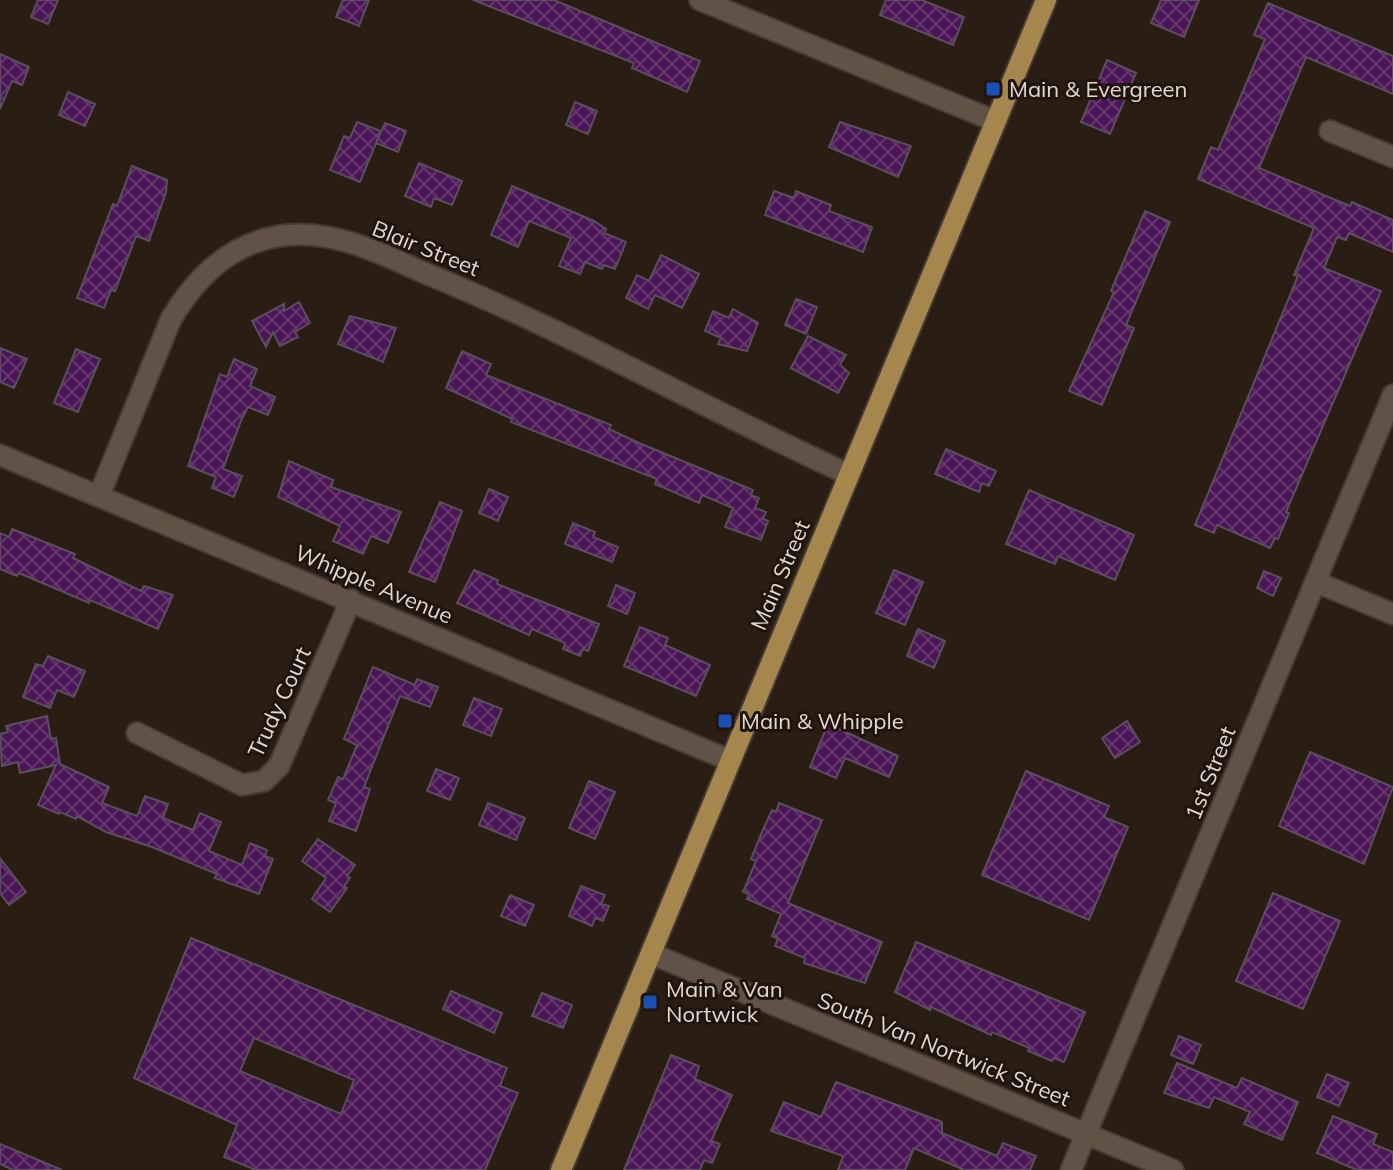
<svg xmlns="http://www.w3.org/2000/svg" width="1393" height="1170" font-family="Mulish,sans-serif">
<defs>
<pattern id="building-cross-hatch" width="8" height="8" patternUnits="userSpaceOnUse" patternTransform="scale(2)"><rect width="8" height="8" fill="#4b1657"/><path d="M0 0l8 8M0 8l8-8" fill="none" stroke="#65376e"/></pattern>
</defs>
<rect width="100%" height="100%" fill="#291d14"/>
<path fill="url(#building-cross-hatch)" stroke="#5a4f5c" stroke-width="2" fill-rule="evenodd" d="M 38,0 L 58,0 L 48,24 L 31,17 Z
M 343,0 L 369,0 L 359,26 L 336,17 Z
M 473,0 L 554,0 L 700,61 L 687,92 L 632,68 L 634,63 Z
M 886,0 L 922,0 L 964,17 L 953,45 L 880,15 Z
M 1161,0 L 1199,0 L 1184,37 L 1151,23 Z
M 1268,3 L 1393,56 L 1393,94 L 1306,57 L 1259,168 L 1350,206 L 1352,202 L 1393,220 L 1393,252 L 1349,233 L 1346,240 L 1337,237 L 1324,268 L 1381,291 L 1286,512 L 1289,513 L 1278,539 L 1275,538 L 1270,548 L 1217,525 L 1214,533 L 1195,525 L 1298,276 L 1294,275 L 1314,228 L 1198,179 L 1211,147 L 1218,150 L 1265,39 L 1254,35 Z
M 0,54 L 29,67 L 22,85 L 12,81 L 0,109 Z
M 1107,60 L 1136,73 L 1110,134 L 1081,122 Z
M 68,92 L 95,104 L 85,126 L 59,115 Z
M 575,102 L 597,111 L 588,134 L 566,125 Z
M 357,122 L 381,131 L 360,182 L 330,170 L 344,136 L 350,138 Z
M 840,122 L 911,146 L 898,177 L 829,147 Z
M 385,123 L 406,131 L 398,152 L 376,143 Z
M 419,163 L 462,181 L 452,205 L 434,198 L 431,207 L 405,196 Z
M 132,166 L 167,180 L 166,192 L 149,241 L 136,236 L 115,291 L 111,290 L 104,308 L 77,298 L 113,204 L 117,206 Z
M 512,186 L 594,221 L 606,229 L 604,233 L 626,242 L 615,269 L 604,265 L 602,269 L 585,262 L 580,274 L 559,266 L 571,238 L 529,221 L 518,247 L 491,235 Z
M 774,191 L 794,198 L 796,191 L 831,205 L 829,211 L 872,227 L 863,252 L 765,215 Z
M 1145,211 L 1170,222 L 1126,325 L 1134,328 L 1102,405 L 1069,391 L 1114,292 L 1111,291 Z
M 661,255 L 699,274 L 682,308 L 655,295 L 648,309 L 626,298 L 637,275 L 649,281 Z
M 796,299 L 817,307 L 806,334 L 785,325 Z
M 299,302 L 310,323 L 295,332 L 298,337 L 280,346 L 273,332 L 266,347 L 252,321 L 284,304 L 284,311 Z
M 733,309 L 758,323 L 747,351 L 718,344 L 721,338 L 705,331 L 713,311 L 729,318 Z
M 350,316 L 396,328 L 383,362 L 338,344 Z
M 808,336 L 846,355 L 840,365 L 849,373 L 838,393 L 791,368 Z
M 0,348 L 27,359 L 14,388 L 0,382 Z
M 76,349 L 100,359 L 78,412 L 54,403 Z
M 462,351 L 491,364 L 486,375 L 611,425 L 609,429 L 639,443 L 753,490 L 751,495 L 759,498 L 755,508 L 766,512 L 763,519 L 768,521 L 761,540 L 725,527 L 733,508 L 702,495 L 699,503 L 655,484 L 657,479 L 511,422 L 512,419 L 446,388 Z
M 234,359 L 257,369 L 250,386 L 275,397 L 268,415 L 248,407 L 241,421 L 223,469 L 242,476 L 234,497 L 212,488 L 216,477 L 188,466 L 220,374 L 227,377 Z
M 946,449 L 996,471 L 989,486 L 982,483 L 979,492 L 935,474 Z
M 289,461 L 333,480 L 331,487 L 401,512 L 388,543 L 371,536 L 363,554 L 333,541 L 340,526 L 278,497 Z
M 489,489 L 508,497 L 498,521 L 479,513 Z
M 1029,490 L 1134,535 L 1115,580 L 1058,556 L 1055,564 L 1006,544 Z
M 440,502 L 462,511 L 435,582 L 409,572 Z
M 573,523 L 595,532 L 593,537 L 618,547 L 612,562 L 565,544 Z
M 12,529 L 75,554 L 73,558 L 141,591 L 144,586 L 173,595 L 158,629 L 90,600 L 89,603 L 19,573 L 17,576 L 0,569 L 0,533 L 9,537 Z
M 474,570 L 498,580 L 497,584 L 599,624 L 588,651 L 583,649 L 580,656 L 563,649 L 565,643 L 532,629 L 529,635 L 457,603 Z
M 894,570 L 923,582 L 905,625 L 876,613 Z
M 1264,571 L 1281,578 L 1273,596 L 1257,588 Z
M 616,585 L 635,593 L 627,614 L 608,606 Z
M 640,627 L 668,638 L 665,645 L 710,665 L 696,696 L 624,666 Z
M 918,629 L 945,641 L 934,668 L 907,656 Z
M 48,656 L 85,671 L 74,697 L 57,690 L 50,708 L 23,697 L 36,664 L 43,666 Z
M 373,667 L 415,685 L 417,679 L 438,687 L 430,707 L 400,696 L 364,787 L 370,789 L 356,831 L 329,821 L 336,803 L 328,800 L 338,777 L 343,779 L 357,745 L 344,739 Z
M 474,698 L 502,709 L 491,736 L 463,725 Z
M 47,716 L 51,739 L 56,738 L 60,764 L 109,787 L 102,803 L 137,816 L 145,796 L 168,804 L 163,818 L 193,830 L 200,813 L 221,822 L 209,851 L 242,865 L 250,843 L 267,850 L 265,856 L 273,859 L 259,894 L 215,878 L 217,874 L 152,847 L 106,832 L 77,816 L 76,819 L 60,812 L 59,814 L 38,805 L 56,765 L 20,773 L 18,762 L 2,766 L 0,734 L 8,732 L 6,726 Z
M 1127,721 L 1140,742 L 1115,758 L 1102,738 Z
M 828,724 L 898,756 L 889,777 L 845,758 L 836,778 L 810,767 Z
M 1310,752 L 1393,787 L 1364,864 L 1279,826 Z
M 436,769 L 459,778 L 450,800 L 427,791 Z
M 1026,771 L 1109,806 L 1104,817 L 1128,827 L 1089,920 L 982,875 Z
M 589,781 L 615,792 L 595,839 L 569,828 Z
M 488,803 L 525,818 L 516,840 L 479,825 Z
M 779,803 L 822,820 L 788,903 L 882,942 L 865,983 L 804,963 L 805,958 L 775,946 L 778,939 L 772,936 L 781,914 L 747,899 L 749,894 L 743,892 L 756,861 L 751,859 L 762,832 L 772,810 L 776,812 Z
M 318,839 L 355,865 L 347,876 L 350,878 L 344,886 L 347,888 L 330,912 L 312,899 L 326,878 L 302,861 Z
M 0,858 L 26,892 L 9,905 L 0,893 Z
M 581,886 L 605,895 L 601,904 L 609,906 L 603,921 L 595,918 L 592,926 L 569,916 Z
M 1273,893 L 1340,921 L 1303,1009 L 1236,981 Z
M 510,895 L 534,905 L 525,926 L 501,916 Z
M 191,938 L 507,1068 L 500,1086 L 518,1093 L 485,1170 L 256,1170 L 224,1157 L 237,1125 L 134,1078 ZM 254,1038 L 354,1080 L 341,1114 L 240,1071 Z
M 916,942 L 1085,1012 L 1064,1062 L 1054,1058 L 1052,1061 L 1028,1051 L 1029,1048 L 992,1032 L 991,1035 L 931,1007 L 930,1010 L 895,992 Z
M 451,991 L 502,1013 L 494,1033 L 443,1009 Z
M 542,993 L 572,1005 L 563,1028 L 532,1016 Z
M 1179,1036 L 1201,1045 L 1193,1064 L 1171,1055 Z
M 671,1055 L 699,1066 L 695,1079 L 732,1095 L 711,1141 L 720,1144 L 712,1163 L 704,1160 L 700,1170 L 624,1170 Z
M 1177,1063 L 1237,1088 L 1242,1078 L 1298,1102 L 1282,1140 L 1244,1124 L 1250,1112 L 1214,1097 L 1209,1108 L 1164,1093 Z
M 1327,1074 L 1349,1083 L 1339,1106 L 1317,1097 Z
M 836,1082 L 942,1122 L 942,1133 L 997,1156 L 1003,1143 L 1036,1156 L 1030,1170 L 964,1170 L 914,1148 L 905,1170 L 838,1170 L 843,1156 L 771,1131 L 784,1102 L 821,1117 Z
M 1333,1116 L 1377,1134 L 1373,1144 L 1393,1152 L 1393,1170 L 1357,1170 L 1317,1153 Z
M 0,1144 L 62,1170 L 13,1170 L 0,1164 Z"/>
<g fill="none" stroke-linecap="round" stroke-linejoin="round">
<defs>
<path id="minor" d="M 700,0 L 995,121
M 1330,131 L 1393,157
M 0,455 L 729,760
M 99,496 L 171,319 C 198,274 234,240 288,235 C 339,230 387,257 432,276 C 575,335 708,410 848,474
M 1316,582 L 1393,614
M 137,733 L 242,785 L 264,781 L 279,766 L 351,600
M 652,954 L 1173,1170
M 1071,1170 L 1393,395"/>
<path id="major" d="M 561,1170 L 1046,0"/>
</defs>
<use href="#minor" stroke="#443934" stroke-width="24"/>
<use href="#major" stroke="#443934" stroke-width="24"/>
<use href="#minor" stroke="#615248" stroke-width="20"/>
<use href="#major" stroke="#a5874e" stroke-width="20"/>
</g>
<g fill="#1a4fb4" stroke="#20140b" stroke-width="3">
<rect x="985" y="81" width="16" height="16" rx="4"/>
<rect x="717" y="713" width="16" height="16" rx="4"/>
<rect x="642" y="994" width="16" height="16" rx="4"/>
</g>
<g text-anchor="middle" stroke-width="6" stroke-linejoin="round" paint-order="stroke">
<g font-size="22" fill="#e1d9d3" stroke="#20140b" text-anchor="start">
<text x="1009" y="97">Main &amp; Evergreen</text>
<text x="741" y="729">Main &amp; Whipple</text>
<text x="666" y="997">Main &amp; Van<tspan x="666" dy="25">Nortwick</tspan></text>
</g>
<g font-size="22" fill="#e1d9d3" stroke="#20140b">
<text transform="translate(426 248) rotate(22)" y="8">Blair Street</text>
<text transform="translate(780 575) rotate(-67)" y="8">Main Street</text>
<text transform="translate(374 584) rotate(23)" y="8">Whipple Avenue</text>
<text transform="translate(279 702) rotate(-65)" y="8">Trudy Court</text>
<text transform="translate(1210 773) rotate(-68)" y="8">1st Street</text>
<text transform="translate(944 1049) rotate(22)" y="8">South Van Nortwick Street</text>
</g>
</g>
</svg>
